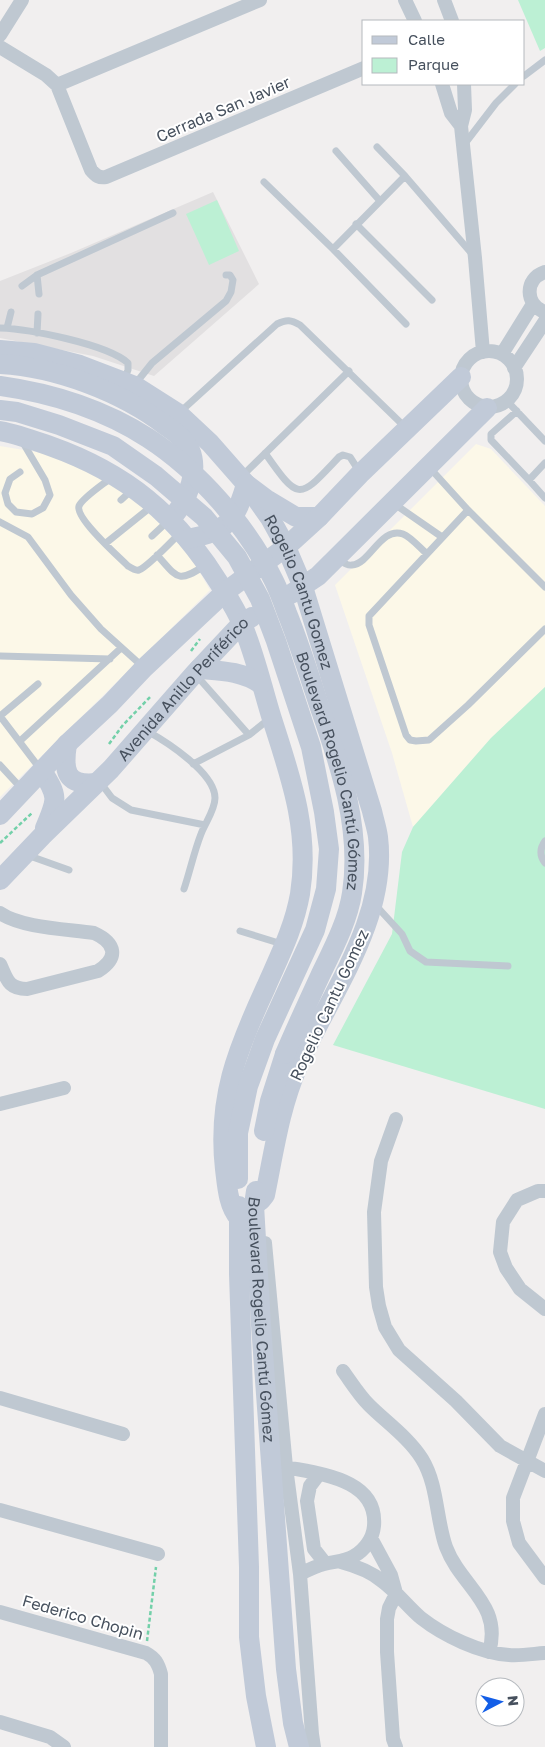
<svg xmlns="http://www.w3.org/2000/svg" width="545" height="1747" font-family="'Golos Text',sans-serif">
<rect width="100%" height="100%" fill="#f1efef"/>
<path fill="#fcf8e8" d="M 476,444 L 491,449 L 545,506 L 545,687 L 491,738 L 413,827 L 392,753 L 335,585 Z
M 0,446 L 48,454 L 100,476 L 143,506 L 190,556 L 210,590 L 0,797 Z"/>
<path fill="#e2e0e1" d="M 213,192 L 259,284 L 154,376 L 93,356 L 0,338 L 0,281 L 71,253 Z"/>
<path fill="#bcf0d4" d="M 518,0 L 545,0 L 545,48 L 540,51 Z
M 217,200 L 239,251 L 209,265 L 186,214 Z
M 545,687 L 545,1109 L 333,1045 L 392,934 L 402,852 L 413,827 L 491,738 Z"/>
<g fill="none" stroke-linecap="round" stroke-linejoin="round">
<path stroke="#73d0a9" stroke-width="2.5" stroke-dasharray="4 2.5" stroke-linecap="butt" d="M 191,651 L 200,639
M 109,744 L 123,725 L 151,696
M 0,843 L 33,812
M 147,1641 L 156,1567"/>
<path stroke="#bfc8d1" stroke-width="7" d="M 524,76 L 545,60
M 463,146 L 496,103 L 515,84
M 377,147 L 405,176 L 473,255
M 336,151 L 380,201
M 264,182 L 333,249 L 406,324
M 356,224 L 432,300
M 333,249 L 405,176
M 37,275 L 39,294
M 22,286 L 37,275 L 173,213
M 0,328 C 29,329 107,344 128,363 L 128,370 L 124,380
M 7,328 L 11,312
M 37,333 L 38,314
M 136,383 L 152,363 L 226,301 L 231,292 L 233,280 L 230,275 L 226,275
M 507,401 L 545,441
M 517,411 L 491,434 L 491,440 L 529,480 L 545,463
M 179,413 L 277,324 C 287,319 291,320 300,325 L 405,427
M 265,453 C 300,503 299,499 339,457 L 343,455 L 350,457 L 359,471
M 429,467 L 468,510 L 545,587
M 20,472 L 10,479 L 5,493 L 8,504 L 16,512 L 32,514 L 43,508 L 50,495 L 45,480 L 22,441
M 242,476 L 349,371
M 112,477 C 105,483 82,498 79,506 C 75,518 119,557 128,566 C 131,568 135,571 139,570 C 147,567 172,541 179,534
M 529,480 L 545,498
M 121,500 L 132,490
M 393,503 L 442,537
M 468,510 L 369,616 L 369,625 L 406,735 L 410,740 L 416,741 L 429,740 L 468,705 L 545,629
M 0,522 L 28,537 L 71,595 L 101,629 L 142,666
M 152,536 L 168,521
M 106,543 L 152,506
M 157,555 C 177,577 177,584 204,566
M 338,559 C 342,562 347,566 352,565 C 370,564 381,526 403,534 C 411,537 420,548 427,554
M 0,656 L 110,659
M 196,675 L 249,735
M 38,684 L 0,716 L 41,770
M 147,731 C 167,742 215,773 215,798 C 215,810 205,823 201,834 C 194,852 190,871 184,889
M 20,741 L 121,648
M 193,764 L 249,735 L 269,719
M 0,765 L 22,789
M 100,782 L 112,798 L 131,810 L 205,825
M 545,841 C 540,848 539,855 545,863
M 27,855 L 69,870
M 374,906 L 380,910 L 402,934 L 410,951 L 426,962 L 508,966
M 240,931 L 282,944"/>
<path stroke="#bfc8d1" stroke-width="14" d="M 405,0 L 415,21
M 444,0 L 452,21
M 0,35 L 22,0
M 0,47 L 46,75 L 57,85 L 91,170 C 96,176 99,178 106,177 L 364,68
M 442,84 L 451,113 L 461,126
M 464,84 L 465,110 L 461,126 L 475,258 L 483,352
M 57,85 L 260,0
M 545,272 C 524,279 525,305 545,312
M461 379a28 28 0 1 1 56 0a28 28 0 1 1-56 0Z
M 502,354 L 533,304
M 514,368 L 545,321
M 0,913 C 22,928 67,929 94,933 C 116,943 119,958 98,971 L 27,989 C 8,989 7,979 0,964
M 0,1104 L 64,1088
M 396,1119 L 381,1161 L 374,1212 L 376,1287 L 379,1306 L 385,1327 L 399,1350 L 456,1401 L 500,1446 L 545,1471
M 545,1191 L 538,1191 L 517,1200 L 503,1222 L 500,1252 L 506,1268 L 520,1289 L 545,1309
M 265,1243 L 286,1467 L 300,1574 L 312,1734 L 314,1747
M 343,1371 C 351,1382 359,1395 369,1405 C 386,1422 409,1438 422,1459 C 438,1485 436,1519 446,1547 C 461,1587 503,1604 489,1652
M 0,1398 L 123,1434
M 545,1414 L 513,1498 L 513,1521 L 519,1543 L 545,1578
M 286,1467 C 320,1474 378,1479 374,1526 C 373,1538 365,1550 354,1556 C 344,1562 335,1561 324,1564 C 316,1566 308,1570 300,1574
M 319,1474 L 310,1486 L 307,1501 L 314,1549 L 325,1563
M 0,1510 L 158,1554
M 371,1538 L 391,1575 L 396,1593
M 341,1562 C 356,1566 370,1571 382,1581 C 397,1592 408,1607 421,1618 C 444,1636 480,1653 509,1655 C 520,1656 532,1654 544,1653
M 0,1612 L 146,1653 C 155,1658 158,1663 161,1674 L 161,1747
M 0,1722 L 50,1737 L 64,1747
M 396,1747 L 393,1739 L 387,1652 L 387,1619 L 389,1608 L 396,1594"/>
<g stroke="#c1cad8" stroke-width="20">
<path id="s1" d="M 0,350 L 34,353 L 80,365 L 135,386 L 179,414 L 210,443 L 246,484 L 270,518 L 286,547 L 303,587 L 372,811 C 374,820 377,829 378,837 C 388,920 329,995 298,1066 C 280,1107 274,1151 265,1195 L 261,1200 L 254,1205"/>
<path d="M 0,364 C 56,367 122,392 166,426 C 175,432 185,439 190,450 C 199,471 188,498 175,514"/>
<path d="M 0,431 C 17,434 33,440 50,446 C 126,473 176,514 219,583 C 227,596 236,609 242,624 C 255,654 262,687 272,719 C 291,778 310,831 300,894 C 294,928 279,957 266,987 C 237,1050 217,1099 225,1169 C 227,1185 228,1206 239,1218"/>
<path d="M 188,539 C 227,531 236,521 246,484 L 266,499 L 296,517 L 319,517"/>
<path d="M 291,594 L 318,576 L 487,408"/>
<path d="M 199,669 C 222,671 241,671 261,684"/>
<path d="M 67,744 C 63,770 65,786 96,783"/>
<path d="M 42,771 C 59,797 57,800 45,828"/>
<path d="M 0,815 L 67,744 L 110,704 L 144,668 L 225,592 L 286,547 L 319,517 L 360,474 L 461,377"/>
<path id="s2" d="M 0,880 L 43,835 L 111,769 L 195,673 L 242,623 L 252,617"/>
<path d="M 264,1131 L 270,1101 L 285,1054"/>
<path id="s3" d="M 256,1191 L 254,1205 L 261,1325 L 286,1669 L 293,1723 L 299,1747"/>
<path d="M 239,1206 L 239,1274 L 249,1567 L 249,1637 L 256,1696 L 266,1747"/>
</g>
<g stroke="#c1cad8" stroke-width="20">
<path id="s4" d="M 0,386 C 51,393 104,410 148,438 C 199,471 248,527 274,581 C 279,591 283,602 287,613 C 299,643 309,674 319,705 C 340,764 362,830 352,893 C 348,921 332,951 320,976 C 308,1002 296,1028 285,1054"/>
<path d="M 0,410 L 17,412 L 59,425 L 113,446 L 156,476 L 204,517 L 237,557 L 260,599 L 276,641 L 311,747 L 324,812 L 329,849 L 326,889 L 315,930 L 265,1039 L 248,1086 L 238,1133 L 238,1179"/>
</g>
</g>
<g text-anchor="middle" stroke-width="4" stroke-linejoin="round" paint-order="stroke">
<g font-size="16" fill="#46505d" stroke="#fff">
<text transform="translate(223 109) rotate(-23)" y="6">Cerrada San Javier</text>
<text dy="6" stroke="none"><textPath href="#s1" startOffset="411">Rogelio Cantu Gomez</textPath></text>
<text dy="6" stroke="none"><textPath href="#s2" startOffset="265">Avenida Anillo Periférico</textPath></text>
<text dy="6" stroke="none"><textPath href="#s4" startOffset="550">Boulevard Rogelio Cantú Gómez</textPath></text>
<text transform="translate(329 1005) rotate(-65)" y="6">Rogelio Cantu Gomez</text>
<text dy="6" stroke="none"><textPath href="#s3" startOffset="129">Boulevard Rogelio Cantú Gómez</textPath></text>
<text transform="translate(83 1617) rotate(16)" y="6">Federico Chopin</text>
</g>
</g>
<rect x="362" y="20" width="162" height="65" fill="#ffffff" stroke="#b5b9be"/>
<rect x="372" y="36" width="25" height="8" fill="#c1cad8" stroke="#b5b9be"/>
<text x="408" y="45" font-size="15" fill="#46505d">Calle</text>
<rect x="372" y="58" width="25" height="15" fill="#bcf0d4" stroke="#b5b9be"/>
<text x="408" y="70" font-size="15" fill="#46505d">Parque</text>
<g transform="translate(500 1702) rotate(84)"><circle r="24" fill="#ffffff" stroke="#b5b9be"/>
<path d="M0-4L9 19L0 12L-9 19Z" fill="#135ee7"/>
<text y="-8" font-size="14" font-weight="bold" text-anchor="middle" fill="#46505d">N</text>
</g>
</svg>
